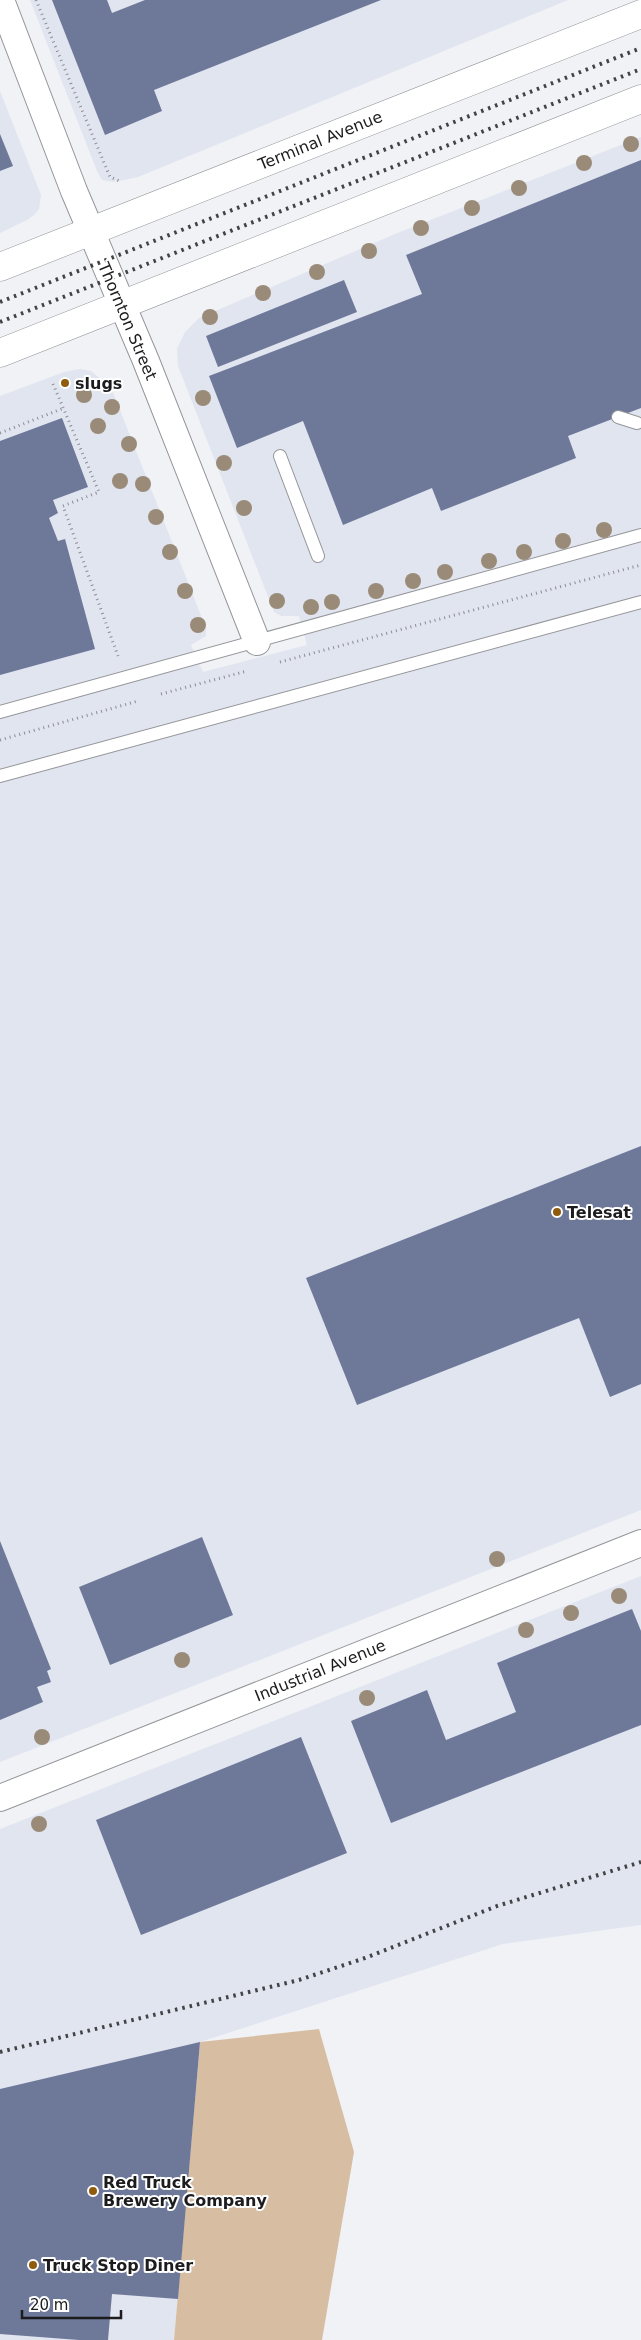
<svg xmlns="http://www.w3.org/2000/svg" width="641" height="2340" font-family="'DejaVu Sans',sans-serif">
<rect width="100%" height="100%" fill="#f0f2f6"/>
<path fill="#e1e5f0" d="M 30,0 L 568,0 L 138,177 L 114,182 L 102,180 L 97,171 Z
M 0,91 L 41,195 L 39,209 L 34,215 L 27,220 L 0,233 Z
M 641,137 L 641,1510 L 0,1762 L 0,396 L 64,372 L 80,369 L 91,371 L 106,383 L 114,395 L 206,628 L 206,636 L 191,645 L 203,672 L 307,645 L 299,616 L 281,616 L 274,612 L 178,366 L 177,349 L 185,332 L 199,318 L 395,234 Z
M 641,1576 L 641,1925 L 503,1944 L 200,2042 L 174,2340 L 0,2340 L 0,1829 Z"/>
<path fill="#d7bea2" d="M 319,2029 L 354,2152 L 322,2340 L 174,2340 L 200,2042 Z"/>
<path fill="#6e7899" d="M 52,0 L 107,0 L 112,13 L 145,0 L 381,0 L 154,90 L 162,111 L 105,135 Z
M 0,134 L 13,166 L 0,171 Z
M 641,160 L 641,408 L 568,436 L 576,458 L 441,511 L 432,488 L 343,525 L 303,421 L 237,448 L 209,376 L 422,294 L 406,255 Z
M 344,280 L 357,312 L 218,367 L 206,336 Z
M 62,418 L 88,487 L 53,500 L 58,513 L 49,518 L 58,541 L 65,539 L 95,649 L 0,675 L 0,441 Z
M 641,1146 L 641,1384 L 610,1397 L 579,1318 L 357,1405 L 306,1278 Z
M 202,1537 L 233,1615 L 110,1665 L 79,1587 Z
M 0,1541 L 51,1669 L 47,1671 L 51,1682 L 37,1687 L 43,1702 L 0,1720 Z
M 632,1609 L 641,1631 L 641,1725 L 391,1823 L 351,1721 L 427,1690 L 446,1740 L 516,1712 L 497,1663 Z
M 301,1737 L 347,1853 L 141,1935 L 96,1820 Z
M 200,2042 L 178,2299 L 112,2294 L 108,2340 L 79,2340 L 0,2334 L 0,2089 Z"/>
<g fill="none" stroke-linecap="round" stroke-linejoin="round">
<defs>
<path id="service" d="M 618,417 L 637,423
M 280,456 L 318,556
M 0,712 L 641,535
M 0,776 L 641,602"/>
<path id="minor" d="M 1,0 L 74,191 L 146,361 L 257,642
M 0,1798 L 641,1543"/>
<path id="secondary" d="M 0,267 L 641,14
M 0,353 L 641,99"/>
</defs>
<use href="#service" stroke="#95969a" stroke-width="14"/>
<use href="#minor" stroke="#95969a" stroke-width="28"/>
<use href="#secondary" stroke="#95969a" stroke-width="29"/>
<path stroke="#8c8d90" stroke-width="3" stroke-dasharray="1 4" stroke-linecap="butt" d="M 36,0 L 110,177 L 122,182
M 53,384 L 99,492 L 63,506 L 118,656
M 0,433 L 64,408
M 280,662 L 641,565
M 161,694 L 247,671
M 0,740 L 138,701"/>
<use href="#service" stroke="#fff" stroke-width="12"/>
<use href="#minor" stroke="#fff" stroke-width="26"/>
<use href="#secondary" stroke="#fff" stroke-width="28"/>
<path stroke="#424345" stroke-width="4" stroke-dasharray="2.5 5" stroke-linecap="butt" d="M 0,302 L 641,48
M 0,322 L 641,69
M 0,2052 L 299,1980 L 365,1958 L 497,1906 L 641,1862"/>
</g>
<g fill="#9a8b79">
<circle cx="631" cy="144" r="8"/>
<circle cx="584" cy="163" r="8"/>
<circle cx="519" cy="188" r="8"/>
<circle cx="472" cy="208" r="8"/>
<circle cx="421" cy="228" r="8"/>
<circle cx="369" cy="251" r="8"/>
<circle cx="317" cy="272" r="8"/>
<circle cx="263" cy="293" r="8"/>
<circle cx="210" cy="317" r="8"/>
<circle cx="84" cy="395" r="8"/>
<circle cx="203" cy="398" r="8"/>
<circle cx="112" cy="407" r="8"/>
<circle cx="98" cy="426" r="8"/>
<circle cx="129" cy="444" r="8"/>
<circle cx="224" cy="463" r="8"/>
<circle cx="120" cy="481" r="8"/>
<circle cx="143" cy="484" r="8"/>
<circle cx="244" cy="508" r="8"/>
<circle cx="156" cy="517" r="8"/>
<circle cx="604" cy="530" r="8"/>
<circle cx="563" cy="541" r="8"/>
<circle cx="170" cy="552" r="8"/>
<circle cx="524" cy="552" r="8"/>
<circle cx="489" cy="561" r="8"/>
<circle cx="445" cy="572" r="8"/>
<circle cx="413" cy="581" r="8"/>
<circle cx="185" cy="591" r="8"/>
<circle cx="376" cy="591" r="8"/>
<circle cx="277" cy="601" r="8"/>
<circle cx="332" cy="602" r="8"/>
<circle cx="311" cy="607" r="8"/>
<circle cx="198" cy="625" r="8"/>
<circle cx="497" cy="1559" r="8"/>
<circle cx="619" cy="1596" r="8"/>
<circle cx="571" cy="1613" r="8"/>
<circle cx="526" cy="1630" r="8"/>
<circle cx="182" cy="1660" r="8"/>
<circle cx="367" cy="1698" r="8"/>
<circle cx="42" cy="1737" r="8"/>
<circle cx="39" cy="1824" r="8"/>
</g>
<g fill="#8f5b0c" stroke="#fff" stroke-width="2">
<circle cx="65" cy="383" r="5"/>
<circle cx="557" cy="1212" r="5"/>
<circle cx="93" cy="2191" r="5"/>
<circle cx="33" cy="2265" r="5"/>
</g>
<g text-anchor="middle" stroke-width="4" stroke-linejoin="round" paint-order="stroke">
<g font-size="16" fill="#1c1c1e" stroke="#fff">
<text transform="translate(320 140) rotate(-22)" y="6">Terminal Avenue</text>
<text transform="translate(128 321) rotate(67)" y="6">Thornton Street</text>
<text transform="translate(320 1670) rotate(-22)" y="6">Industrial Avenue</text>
</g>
<g font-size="16" font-weight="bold" fill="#1c1c1e" stroke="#fff" text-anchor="start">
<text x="75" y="389">slugs</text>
<text x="567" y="1218">Telesat</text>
<text x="103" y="2188">Red Truck<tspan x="103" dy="18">Brewery Company</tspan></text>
<text x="43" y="2271">Truck Stop Diner</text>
</g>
</g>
<path d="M22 2310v8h99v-8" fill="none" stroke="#1c1c1e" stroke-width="2.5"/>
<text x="30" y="2310" font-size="15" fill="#1c1c1e" stroke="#ffffff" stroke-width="4" paint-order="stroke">20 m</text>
</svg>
